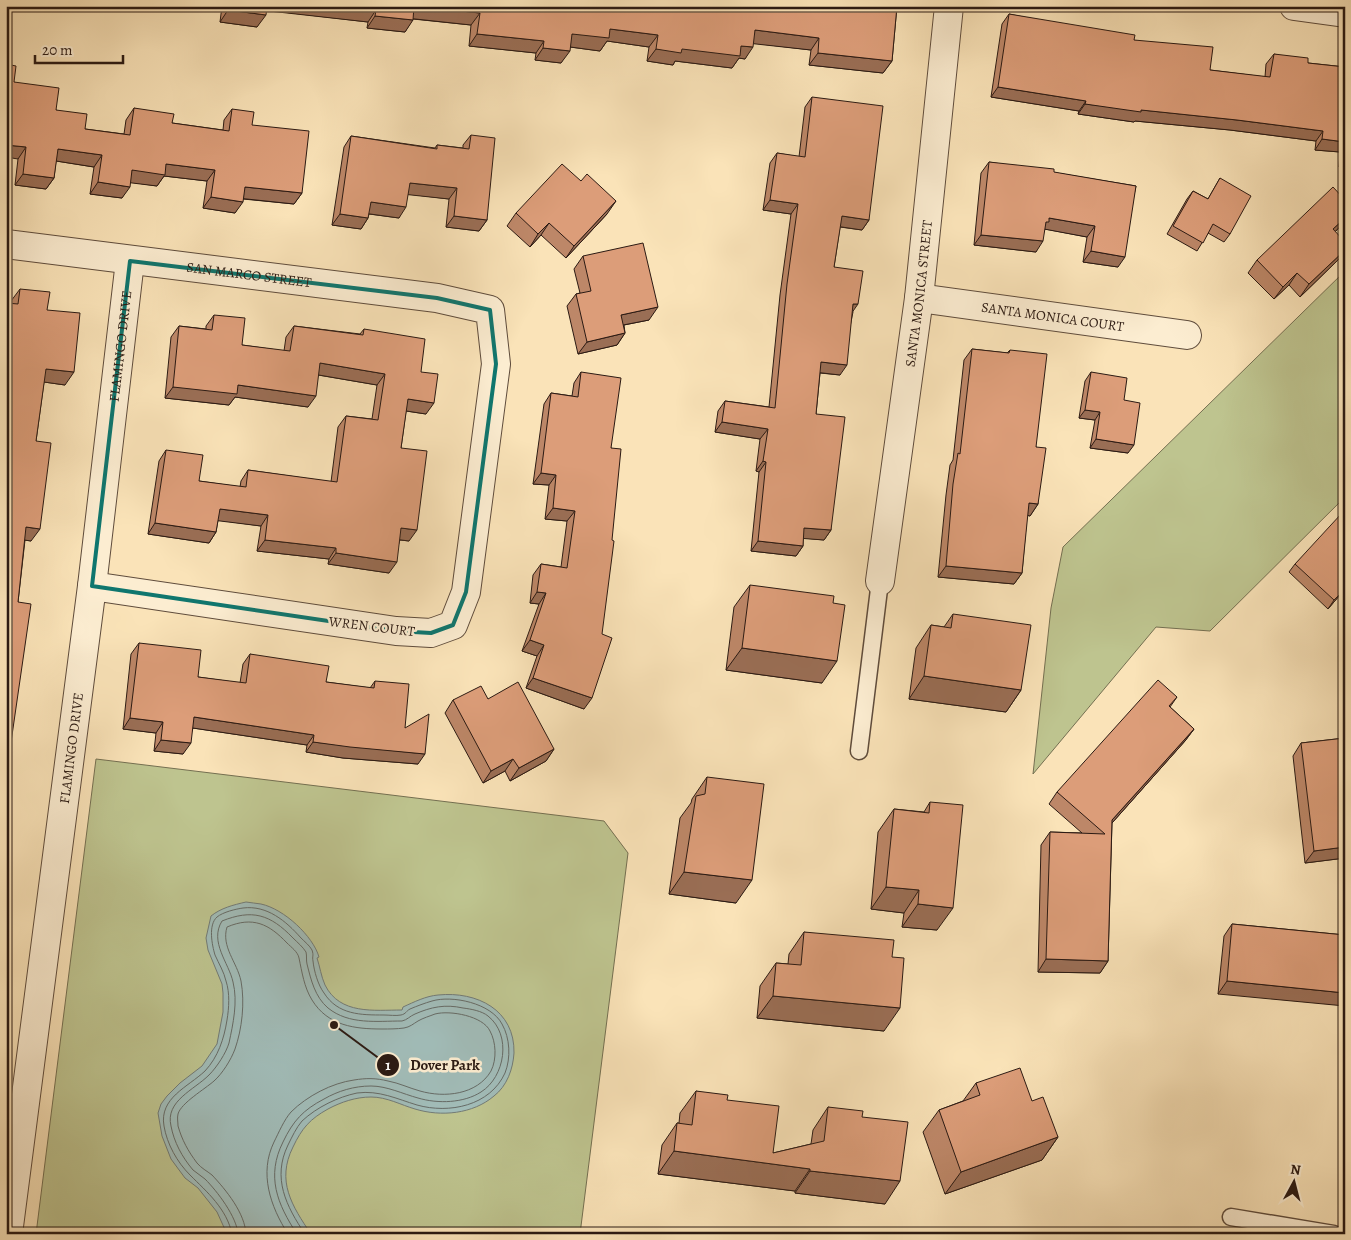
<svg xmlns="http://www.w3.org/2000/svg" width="1351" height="1240" font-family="Alegreya,serif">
<rect width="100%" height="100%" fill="#fae3b8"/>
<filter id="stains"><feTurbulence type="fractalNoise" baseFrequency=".004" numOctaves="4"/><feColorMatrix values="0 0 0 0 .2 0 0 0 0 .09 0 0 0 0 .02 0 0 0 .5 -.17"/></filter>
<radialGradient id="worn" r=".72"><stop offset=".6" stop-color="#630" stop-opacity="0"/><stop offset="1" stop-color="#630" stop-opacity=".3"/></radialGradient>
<path fill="#bec48f" stroke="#746f51" d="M 1345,271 L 1345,497 L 1210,631 L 1156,627 L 1033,774 L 1051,608 L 1063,547 Z
M 96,759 L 604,821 L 628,853 L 580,1234 L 36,1234 Z"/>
<path fill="#a1bcb8" stroke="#727b76" d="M 246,902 C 251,903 256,903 261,904 C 284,909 313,936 319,957 L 317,958 C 320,967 321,976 325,985 C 340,1015 374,1010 402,1010 L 403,1007 C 414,1002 426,996 438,995 C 477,991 515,1010 514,1053 C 513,1069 507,1086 494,1096 C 473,1114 441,1117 415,1109 C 401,1105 387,1097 371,1097 C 356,1097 341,1102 328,1109 C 310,1119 302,1128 293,1147 C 276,1181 292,1206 311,1234 L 227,1234 L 217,1212 L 198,1188 L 185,1178 L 171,1159 L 162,1136 L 158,1113 L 161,1104 L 167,1096 L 180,1083 L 202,1066 L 217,1044 L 223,1012 L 223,993 L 222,984 L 208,950 L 206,938 L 211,916 C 221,908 233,905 246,902 Z"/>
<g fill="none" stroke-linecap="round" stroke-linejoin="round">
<path stroke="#666b66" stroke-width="1" d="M 232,1234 C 227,1209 207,1192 190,1175 C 177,1162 167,1144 164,1126 C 159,1098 188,1087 205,1071 C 218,1057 224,1039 227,1020 C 229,1008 230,993 226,981 C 224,972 219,964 215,955 C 212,945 208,925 217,917 C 223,912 236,909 243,908 C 267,905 286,921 301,938 C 304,941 310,946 312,950 C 314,956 312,956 313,961 C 314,971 318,985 324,993 C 338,1015 361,1015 384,1015 C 389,1015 396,1016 401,1015 C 406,1014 406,1011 410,1009 C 417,1006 425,1003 432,1001 C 452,995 491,1003 502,1024 C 510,1038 511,1058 505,1073 C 490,1106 449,1114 417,1105 C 397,1099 379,1090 357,1093 C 338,1097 317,1107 302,1121 C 296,1128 292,1137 288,1145 C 272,1178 286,1206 305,1234
M 238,1234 C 237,1217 217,1191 205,1179 C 201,1176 197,1173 193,1170 C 182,1157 174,1142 171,1126 C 165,1101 194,1090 209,1075 C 217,1067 226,1053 229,1043 C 233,1024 238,1002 233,982 C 229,963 209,942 222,921 C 252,909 270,914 293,938 C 297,942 303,947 306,952 C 307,956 306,960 307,964 C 311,980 315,997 328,1008 C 349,1025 377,1021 402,1021 C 407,1020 410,1016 415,1014 C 431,1007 445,1004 463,1008 C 471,1009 482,1011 488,1016 C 512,1035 505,1077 481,1092 C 464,1103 438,1104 418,1098 C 403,1094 387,1086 371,1086 C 354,1086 338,1091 324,1099 C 303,1110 293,1121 283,1142 C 266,1176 277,1204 297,1234
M 246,1234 C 245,1213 226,1190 212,1175 C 207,1171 201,1168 197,1163 C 188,1151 182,1140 178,1126 C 178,1122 177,1118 178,1114 C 181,1103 205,1089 214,1081 C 222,1074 231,1060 235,1049 C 242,1029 245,1003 241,981 C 237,962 221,947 227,927 C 253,916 269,924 287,943 C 291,947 298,952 299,958 C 302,972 304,987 312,1000 C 328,1026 355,1029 382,1029 C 389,1029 397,1029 404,1028 C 410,1027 413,1024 418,1021 C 423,1018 430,1016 435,1014 C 450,1010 483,1016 490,1031 C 496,1042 497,1059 491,1071 C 477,1095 444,1098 420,1091 C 409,1088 399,1083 388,1081 C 376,1078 366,1078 354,1080 C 332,1083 307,1096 291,1112 C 284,1120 279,1132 274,1142 C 259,1173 270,1206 288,1234"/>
<defs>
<path id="service" d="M 859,751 L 880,581
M 1231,1217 L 1334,1234"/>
<g id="minor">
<path d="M 1294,6 L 1345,13"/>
<path id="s1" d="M 6,244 L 437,298 L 490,310 L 496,364 L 466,592 L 453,625 L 431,633 L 396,631 L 92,586"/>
<path id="s2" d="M 919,298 L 1187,335"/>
<path id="s3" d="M 880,581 L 919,298 L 949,6"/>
<path id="s4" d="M 8,1234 L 92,586 L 130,261"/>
</g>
</defs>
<use href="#service" stroke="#5f4c3c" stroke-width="19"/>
<use href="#minor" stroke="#5f4c3c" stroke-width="30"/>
<use href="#service" stroke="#fcedd1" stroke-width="16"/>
<use href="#minor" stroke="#fcedd1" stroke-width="28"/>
</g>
<path fill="#bd8768" stroke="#2b1a13" d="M 222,6 L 897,6 L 892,61 L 883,73 L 809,65 L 811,50 L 753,43 L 745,59 L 739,58 L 732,68 L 675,61 L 673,65 L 647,61 L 649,47 L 607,41 L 600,51 L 570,47 L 561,63 L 535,60 L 536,53 L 469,46 L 471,25 L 413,19 L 405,32 L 367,28 L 368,22 L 266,10 L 257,27 L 220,22 Z
M 1009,14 L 1134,40 L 1210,70 L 1265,77 L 1266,64 L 1274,54 L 1308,63 L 1345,67 L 1345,168 L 1339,167 L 1340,152 L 1315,150 L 1316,141 L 1230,130 L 1135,121 L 1134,122 L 1078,114 L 1079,111 L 991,97 L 1002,24 Z
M 14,82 L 85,129 L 124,134 L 126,120 L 134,108 L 172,123 L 223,130 L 224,120 L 232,109 L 252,125 L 302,193 L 294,204 L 243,199 L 235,213 L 203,208 L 207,181 L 164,176 L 157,186 L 130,182 L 122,198 L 90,194 L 94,167 L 56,161 L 54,178 L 46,189 L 15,185 L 18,159 Z
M 812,97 L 869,220 L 862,230 L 840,227 L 834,267 L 853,312 L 840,375 L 820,373 L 816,414 L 831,530 L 824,540 L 803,538 L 803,546 L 796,556 L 751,551 L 759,472 L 756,471 L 760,439 L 715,432 L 718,411 L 725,401 L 769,407 L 780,295 L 791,214 L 763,210 L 770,163 L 777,153 L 799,157 L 805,107 Z
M 471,135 L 487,220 L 479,231 L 446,227 L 449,199 L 408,194 L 399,218 L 369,214 L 368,218 L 361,229 L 332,225 L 344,147 L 351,136 L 435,148 L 437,145 L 463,148 L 463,145 Z
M 989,162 L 1136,186 L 1118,267 L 1083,262 L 1087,237 L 1045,229 L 1036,252 L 974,245 L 981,173 Z
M 1220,178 L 1230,234 L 1224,242 L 1208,233 L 1197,251 L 1167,234 L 1187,199 L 1193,191 L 1208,199 Z
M 516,213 L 607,214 L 566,258 L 541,235 L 530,247 L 507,226 Z
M 1345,222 L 1335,232 L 1340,258 L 1300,297 L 1289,285 L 1274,299 L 1248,273 L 1257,260 Z
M 583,256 L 649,320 L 624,325 L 625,333 L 617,345 L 578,354 L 567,306 L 576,294 L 580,293 L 574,269 Z
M 20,289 L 47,310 L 65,385 L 44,382 L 36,441 L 31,541 L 25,540 L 18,602 L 8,763 L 11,303 L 11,301 Z
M 214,315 L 242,345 L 284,351 L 286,337 L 294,326 L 360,334 L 364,329 L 421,372 L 426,414 L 406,411 L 401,448 L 409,541 L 400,540 L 389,573 L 328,564 L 329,559 L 257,551 L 261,526 L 218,520 L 216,532 L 209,543 L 148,534 L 159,461 L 166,450 L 199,481 L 240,487 L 241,481 L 248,470 L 331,482 L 338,427 L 346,416 L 372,419 L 377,385 L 318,375 L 308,407 L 235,397 L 229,405 L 165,398 L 171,337 L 179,326 L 206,329 L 206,326 Z
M 972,349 L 1007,353 L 1010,350 L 1036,447 L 1038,504 L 1030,516 L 1027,515 L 1022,573 L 1014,584 L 938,577 L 946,495 L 950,465 L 953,460 L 964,360 Z
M 581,372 L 611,448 L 584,709 L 526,688 L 537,656 L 522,651 L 539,604 L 530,603 L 533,575 L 541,564 L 561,567 L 567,521 L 545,519 L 549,485 L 533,484 L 544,404 L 551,393 L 572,396 L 574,383 Z
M 1091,372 L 1124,400 L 1128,453 L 1090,448 L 1095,420 L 1079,418 L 1085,381 Z
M 1345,515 L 1345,600 L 1339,596 L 1328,609 L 1289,572 L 1295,564 Z
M 750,585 L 822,683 L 726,670 L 734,607 Z
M 953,614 L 1021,690 L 1006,712 L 909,699 L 916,648 L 931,625 L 944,627 Z
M 139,643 L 198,677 L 240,683 L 243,664 L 250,654 L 326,682 L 370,688 L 375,681 L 405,728 L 418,764 L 343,758 L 306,752 L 307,745 L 193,728 L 183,754 L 154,751 L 156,733 L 123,729 L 131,654 Z
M 1177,697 L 1170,707 L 1194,729 L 1185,741 L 1112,823 L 1108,961 L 1100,973 L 1038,972 L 1041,845 L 1050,832 L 1082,833 L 1049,804 L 1057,792 Z
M 488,699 L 554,749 L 546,761 L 510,781 L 505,771 L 483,783 L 445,713 L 453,700 Z
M 1345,738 L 1345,858 L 1305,863 L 1293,756 L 1301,743 Z
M 707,777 L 736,903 L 669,894 L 680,818 L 691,803 L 692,799 Z
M 930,802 L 937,930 L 902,927 L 904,913 L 871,909 L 878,832 L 894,809 L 924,812 Z
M 1232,924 L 1345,935 L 1218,994 L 1224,936 Z
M 804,932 L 892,957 L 884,1031 L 757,1018 L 760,986 L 776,963 L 788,964 L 789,954 Z
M 976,1083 L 1032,1101 L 1058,1137 L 1042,1160 L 945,1194 L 923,1132 L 939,1110 L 963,1101 Z
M 696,1091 L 727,1100 L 773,1153 L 811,1144 L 813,1130 L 828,1107 L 862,1117 L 885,1204 L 795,1193 L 795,1191 L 658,1174 L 662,1145 L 677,1123 L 679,1123 L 680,1113 Z"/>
<path fill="#9a6e55" stroke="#2b1a13" d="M 262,6 L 346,6 L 376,10 L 368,22 L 260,10 Z
M 414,6 L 480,13 L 471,25 L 406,18 Z
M 228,10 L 266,15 L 257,27 L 220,22 Z
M 375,16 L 413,20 L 405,32 L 367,28 Z
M 610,29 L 658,35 L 649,47 L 607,41 L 600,51 L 563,46 L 572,34 Z
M 755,30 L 819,38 L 811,50 L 747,43 Z
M 477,34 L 544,41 L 536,53 L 469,46 Z
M 741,46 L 753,47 L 745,59 L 739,58 L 732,68 L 675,61 L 673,65 L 647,61 L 656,49 Z
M 543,48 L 570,51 L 561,63 L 535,60 Z
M 818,53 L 892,61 L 883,73 L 809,65 Z
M 998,87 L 1086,101 L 1079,111 L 991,97 Z
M 1085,104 L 1237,120 L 1323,131 L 1316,141 L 1230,130 L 1135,121 L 1134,122 L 1078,114 Z
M 1322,139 L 1345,142 L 1345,146 L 1340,152 L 1315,150 Z
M 6,145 L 26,147 L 18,159 L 6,157 Z
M 58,149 L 102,155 L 94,167 L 50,160 Z
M 1345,159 L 1345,168 L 1339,167 Z
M 166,164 L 215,170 L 207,181 L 164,176 L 157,186 L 124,182 L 132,170 Z
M 23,174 L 54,178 L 46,189 L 15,185 Z
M 98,182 L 130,187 L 122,198 L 90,194 Z
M 410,183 L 457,188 L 449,199 L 402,194 Z
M 245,187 L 302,193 L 294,204 L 237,198 Z
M 211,197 L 243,202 L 235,213 L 203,208 Z
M 770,200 L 798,204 L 791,214 L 763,210 Z
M 616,201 L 607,214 L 566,258 L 574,246 Z
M 371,202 L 406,207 L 399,218 L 363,213 Z
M 340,214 L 368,218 L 361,229 L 332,225 Z
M 454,216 L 487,220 L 479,231 L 446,227 Z
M 842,216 L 869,220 L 862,230 L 835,226 Z
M 1049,218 L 1095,226 L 1087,237 L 1044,229 L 1038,233 Z
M 1345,218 L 1345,222 L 1324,242 L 1333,229 Z
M 549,223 L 541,235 L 530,247 L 538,234 Z
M 981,235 L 1043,241 L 1036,252 L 974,245 Z
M 1345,250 L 1345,252 L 1340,258 L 1300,297 L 1309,284 Z
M 1091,251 L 1125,257 L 1118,267 L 1083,262 Z
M 1297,273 L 1289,285 L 1274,299 L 1283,287 Z
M 853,304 L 858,304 L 851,314 Z
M 658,307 L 649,320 L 613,327 L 621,315 Z
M 625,333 L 617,345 L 578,354 L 587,342 Z
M 821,362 L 847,365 L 840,375 L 814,372 Z
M 320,363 L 385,374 L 377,385 L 313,374 Z
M 46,369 L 74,372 L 65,385 L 37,381 Z
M 238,385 L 316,396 L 308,407 L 235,397 L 229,405 L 165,398 L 173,387 Z
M 408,399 L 434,403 L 426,414 L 400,410 Z
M 1085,410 L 1100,412 L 1095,420 L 1079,418 Z
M 722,422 L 768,429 L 760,439 L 715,432 Z
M 1096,439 L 1134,445 L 1128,453 L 1090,448 Z
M 763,461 L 766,462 L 759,472 L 756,471 Z
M 541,473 L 556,475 L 549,485 L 533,484 Z
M 1029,503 L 1038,504 L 1030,516 L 1021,514 Z
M 553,508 L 575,511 L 567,521 L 545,519 Z
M 220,509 L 268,515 L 261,526 L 212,520 Z
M 155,523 L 216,532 L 209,543 L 148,534 Z
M 26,527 L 40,529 L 31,541 L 18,539 Z
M 401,528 L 417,530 L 409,541 L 394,539 Z
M 804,528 L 831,530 L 824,540 L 797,538 Z
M 265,540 L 336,548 L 329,559 L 257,551 Z
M 758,541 L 803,546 L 796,556 L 751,551 Z
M 336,553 L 397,562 L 389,573 L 328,564 Z
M 946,566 L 1022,573 L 1014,584 L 938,577 Z
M 1345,589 L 1339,596 L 1328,609 L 1334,600 Z
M 537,592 L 546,593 L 539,604 L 530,603 Z
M 530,640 L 544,645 L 537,656 L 522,651 Z
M 742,648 L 837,661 L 822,683 L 726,670 Z
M 924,676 L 1021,690 L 1006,712 L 909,699 Z
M 533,678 L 592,698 L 584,709 L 526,688 Z
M 194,717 L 314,735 L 307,745 L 186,727 Z
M 130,718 L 163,722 L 156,733 L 123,729 Z
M 1194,729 L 1185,741 L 1104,832 L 1112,820 Z
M 161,740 L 191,743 L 183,754 L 154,751 Z
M 313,742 L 425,754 L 418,764 L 343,758 L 306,752 Z
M 554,749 L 546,761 L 510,781 L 519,768 Z
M 513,759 L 505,771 L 483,783 L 491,771 Z
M 1345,847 L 1345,858 L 1305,863 L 1314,851 Z
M 684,872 L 752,880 L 736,903 L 669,894 Z
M 886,887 L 919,890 L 904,913 L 871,909 Z
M 918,904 L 953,908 L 937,930 L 902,927 Z
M 1046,959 L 1108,961 L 1100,973 L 1038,972 Z
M 1227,981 L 1345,993 L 1345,1006 L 1218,994 Z
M 773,996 L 900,1008 L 884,1031 L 757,1018 Z
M 1058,1137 L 1042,1160 L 945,1194 L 961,1172 Z
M 674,1151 L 810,1169 L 795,1191 L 658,1174 Z
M 810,1171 L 900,1181 L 885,1204 L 795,1193 Z"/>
<path fill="#dc9d79" stroke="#2b1a13" d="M 229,6 L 267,6 L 266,15 L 228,10 Z
M 346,6 L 897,6 L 892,61 L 818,53 L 819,38 L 755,30 L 753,47 L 741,46 L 740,56 L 682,49 L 681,53 L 656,49 L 658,35 L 610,29 L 609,38 L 572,34 L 570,51 L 543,48 L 544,41 L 477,34 L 480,13 L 414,6 L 413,20 L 375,16 L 376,10 Z
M 1009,14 L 1135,35 L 1134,40 L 1213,47 L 1210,70 L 1270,77 L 1274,54 L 1308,58 L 1308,63 L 1345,67 L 1345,142 L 1322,139 L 1323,131 L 1237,120 L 1141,110 L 1141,112 L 1085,104 L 1086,101 L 998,87 Z
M 6,64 L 16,66 L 14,82 L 59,88 L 56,110 L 87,114 L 85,129 L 130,135 L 134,108 L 174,114 L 172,123 L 229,131 L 232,109 L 254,112 L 252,125 L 309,131 L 302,193 L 245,187 L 243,202 L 211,197 L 215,170 L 166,164 L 165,175 L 132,170 L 130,187 L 98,182 L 102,155 L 58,149 L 54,178 L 23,174 L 26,147 L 6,145 Z
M 812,97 L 883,106 L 869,220 L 842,216 L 834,267 L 863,271 L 858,304 L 853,304 L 847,365 L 821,362 L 816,414 L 845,417 L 831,530 L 804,528 L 803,546 L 758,541 L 766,462 L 763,461 L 768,429 L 722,422 L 725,401 L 775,408 L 787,284 L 798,204 L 770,200 L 777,153 L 805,157 Z
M 471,135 L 495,138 L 487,220 L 454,216 L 457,188 L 410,183 L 406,207 L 371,202 L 368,218 L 340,214 L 351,136 L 437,149 L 437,145 L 469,149 Z
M 989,162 L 1054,169 L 1054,172 L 1136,186 L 1125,257 L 1091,251 L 1095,226 L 1049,218 L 1049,222 L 1046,222 L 1043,241 L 981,235 Z
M 562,164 L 581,181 L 587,174 L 616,201 L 574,246 L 549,223 L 538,234 L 516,213 Z
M 1220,178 L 1251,196 L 1230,234 L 1213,224 L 1203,243 L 1173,226 L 1193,191 L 1208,199 Z
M 1333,187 L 1345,200 L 1345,218 L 1333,229 L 1345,242 L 1345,250 L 1309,284 L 1297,273 L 1283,287 L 1257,260 Z
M 643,243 L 658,307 L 621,315 L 625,333 L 587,342 L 576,294 L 591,291 L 583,256 Z
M 20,289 L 50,292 L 47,310 L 80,313 L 74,372 L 46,369 L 36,441 L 51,443 L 40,529 L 26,527 L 18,602 L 31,604 L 8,763 L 11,763 L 6,806 L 6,303 L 18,304 Z
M 214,315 L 245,318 L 242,345 L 290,351 L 294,326 L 363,335 L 364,329 L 425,339 L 421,372 L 438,374 L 434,403 L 408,399 L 401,448 L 427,451 L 417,530 L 401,528 L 397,562 L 336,553 L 336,548 L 265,540 L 268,515 L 220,509 L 216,532 L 155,523 L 166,450 L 203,455 L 199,481 L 246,487 L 248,470 L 337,482 L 346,416 L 378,420 L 385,374 L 320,363 L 316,396 L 238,385 L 237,394 L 173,387 L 179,326 L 212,330 Z
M 972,349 L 1009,353 L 1010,350 L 1047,354 L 1036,447 L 1046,448 L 1038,504 L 1029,503 L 1022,573 L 946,566 L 953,484 L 958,453 L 960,454 Z
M 581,372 L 621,378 L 611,448 L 621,449 L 612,540 L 614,541 L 602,634 L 612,638 L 592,698 L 533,678 L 544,645 L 530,640 L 546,593 L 537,592 L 541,564 L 567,568 L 575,511 L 553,508 L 556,475 L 541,473 L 551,393 L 578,397 Z
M 1091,372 L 1127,378 L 1124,400 L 1140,403 L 1134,445 L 1096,439 L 1100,412 L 1085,410 Z
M 1342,513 L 1345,515 L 1345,589 L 1334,600 L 1295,564 Z
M 750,585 L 834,596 L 833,603 L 845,605 L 837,661 L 742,648 Z
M 953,614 L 1031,625 L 1021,690 L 924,676 L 931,625 L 951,628 Z
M 139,643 L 201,650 L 198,677 L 246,683 L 250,654 L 329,666 L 326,682 L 374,688 L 375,681 L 409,684 L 405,728 L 429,714 L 425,754 L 350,747 L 313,742 L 314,735 L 194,717 L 191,743 L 161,740 L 163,722 L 130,718 Z
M 1158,680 L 1177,697 L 1169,706 L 1194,729 L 1112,820 L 1108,961 L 1046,959 L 1050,832 L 1105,834 L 1057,792 Z
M 518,682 L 554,749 L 519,768 L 513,759 L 491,771 L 453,700 L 481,686 L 488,699 Z
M 1345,738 L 1345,847 L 1314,851 L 1301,743 Z
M 707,777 L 764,784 L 752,880 L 684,872 L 696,796 L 705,794 Z
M 930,802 L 963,805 L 953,908 L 918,904 L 919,890 L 886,887 L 894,809 L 929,813 Z
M 1232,924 L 1345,935 L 1345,993 L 1227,981 Z
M 804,932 L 894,940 L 892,957 L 904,958 L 900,1008 L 773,996 L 776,963 L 801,965 Z
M 1020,1068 L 1032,1101 L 1043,1097 L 1058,1137 L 961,1172 L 939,1110 L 980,1095 L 976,1083 Z
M 696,1091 L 728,1095 L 727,1100 L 779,1106 L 773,1153 L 824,1141 L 828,1107 L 863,1111 L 862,1117 L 908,1122 L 900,1181 L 810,1171 L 810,1169 L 674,1151 L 677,1123 L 692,1125 Z"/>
<path fill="none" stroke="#0f766e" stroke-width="4" stroke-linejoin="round" d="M 130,261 L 437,298 L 490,310 L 496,364 L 466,592 L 453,625 L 431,633 L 396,631 L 92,586 Z"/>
<g text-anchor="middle" stroke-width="5" stroke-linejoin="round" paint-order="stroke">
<g font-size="14" fill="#2b1a13" stroke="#fcedd1">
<text dy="5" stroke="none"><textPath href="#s1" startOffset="245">SAN MARCO STREET</textPath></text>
<text dy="5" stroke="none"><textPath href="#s3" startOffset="290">SANTA MONICA STREET</textPath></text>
<text dy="5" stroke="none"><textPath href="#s2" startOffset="135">SANTA MONICA COURT</textPath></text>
<text dy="5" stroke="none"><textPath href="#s4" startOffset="895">FLAMINGO DRIVE</textPath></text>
<text transform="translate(372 626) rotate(7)" y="5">WREN COURT</text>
<text dy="5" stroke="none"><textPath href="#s4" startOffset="490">FLAMINGO DRIVE</textPath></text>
</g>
</g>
<path fill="none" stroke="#2b1a13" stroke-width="2" d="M334 1025L388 1065"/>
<g fill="#2b1a13" stroke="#fcedd1" stroke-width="2">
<circle cx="334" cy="1025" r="5"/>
<circle cx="388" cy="1065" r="12"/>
</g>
<g font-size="15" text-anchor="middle" font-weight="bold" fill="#fff">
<text x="388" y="1070">1</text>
</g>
<g font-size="15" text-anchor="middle" font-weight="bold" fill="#2b1a13" stroke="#fcedd1" stroke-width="5" stroke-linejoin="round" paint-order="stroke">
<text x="445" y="1070">Dover Park</text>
</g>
<rect width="1351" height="1240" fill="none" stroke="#fae3b8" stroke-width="25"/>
<rect x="8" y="8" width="1336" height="1225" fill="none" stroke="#2b1a13" stroke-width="2.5"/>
<rect x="12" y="12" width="1326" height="1215" fill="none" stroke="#2b1a13"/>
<g transform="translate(1294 1182) rotate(7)" stroke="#fcedd1" stroke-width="4" paint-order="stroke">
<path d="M0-4L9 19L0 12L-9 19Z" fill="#2b1a13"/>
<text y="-8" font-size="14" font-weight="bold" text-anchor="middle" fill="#2b1a13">N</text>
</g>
<path d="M35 55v8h88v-8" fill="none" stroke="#2b1a13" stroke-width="2.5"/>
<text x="42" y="55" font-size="15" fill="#2b1a13" stroke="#fcedd1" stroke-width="4" paint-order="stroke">20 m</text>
<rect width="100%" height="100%" filter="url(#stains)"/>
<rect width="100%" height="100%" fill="url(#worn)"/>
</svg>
